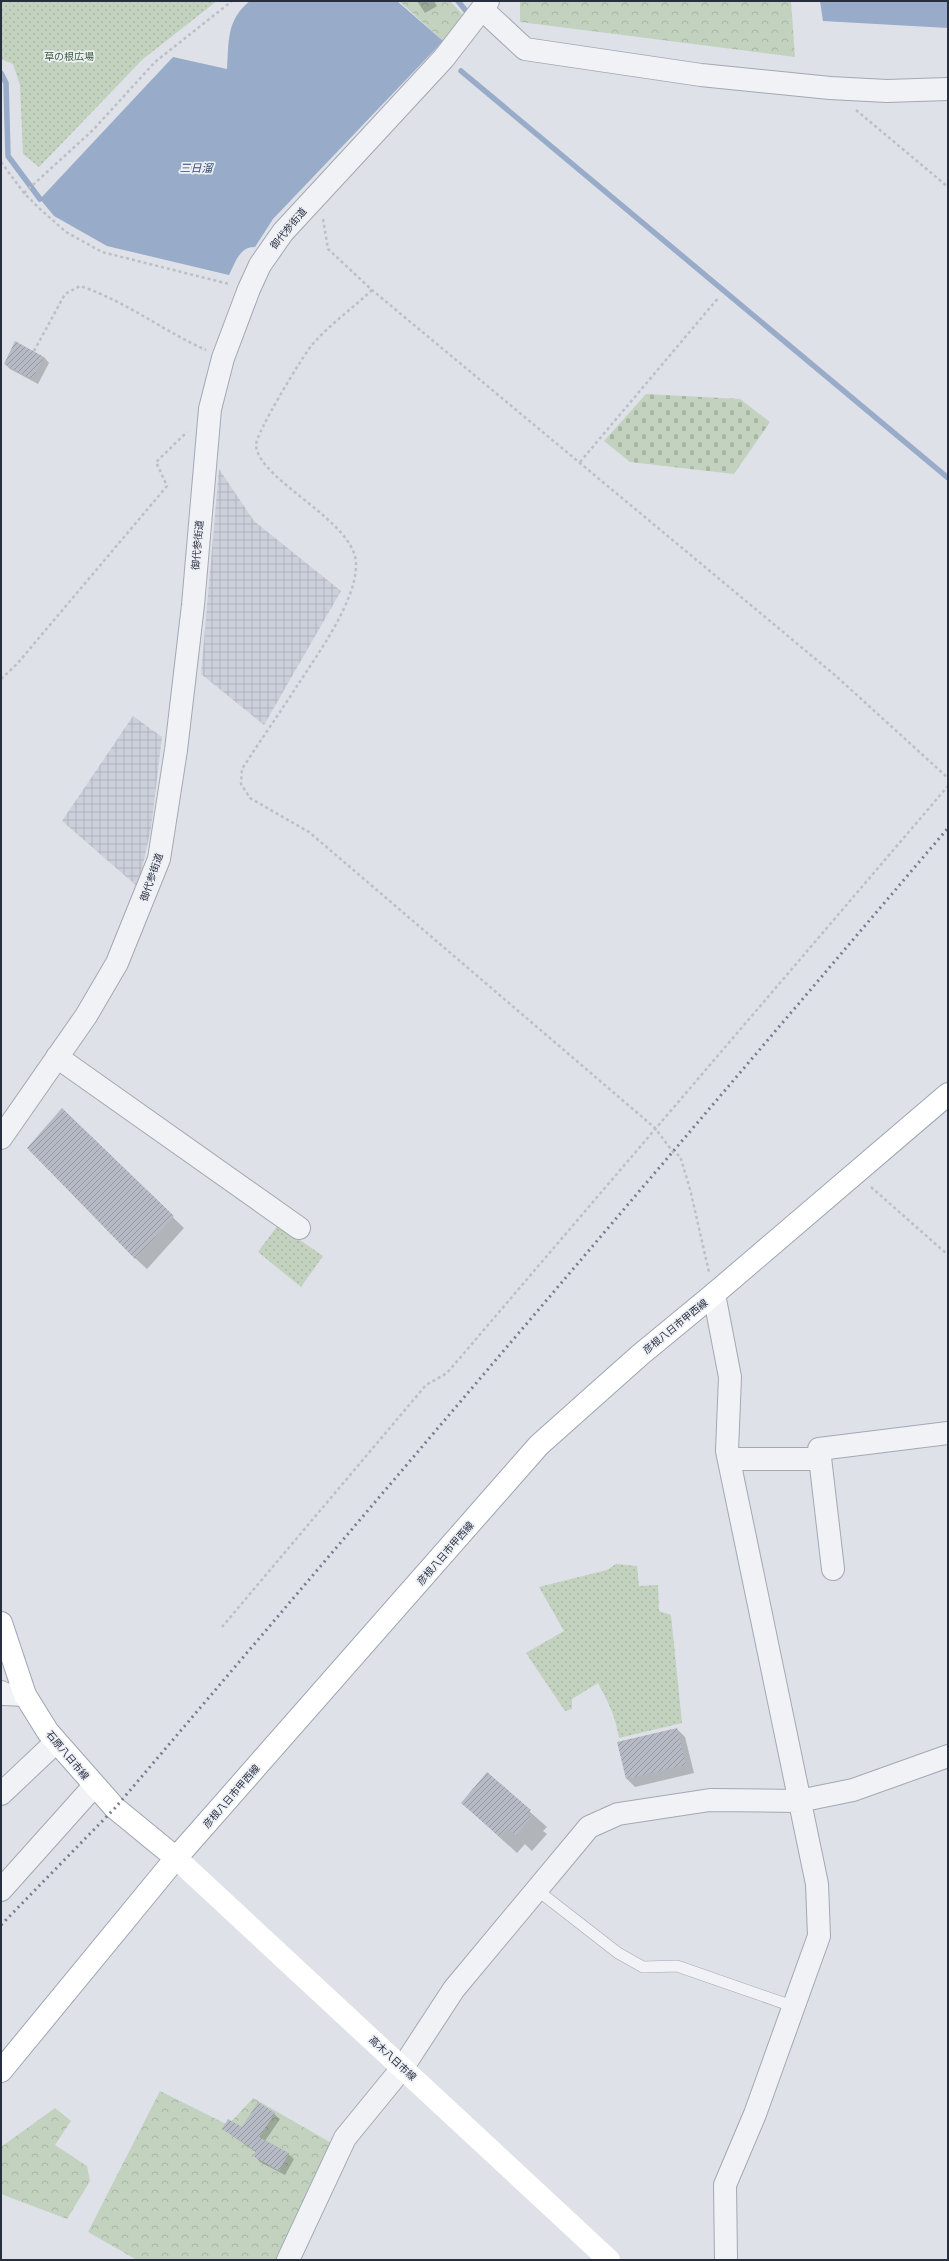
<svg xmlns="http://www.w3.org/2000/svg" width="949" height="2261" font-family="Mulish,'Noto Sans JP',sans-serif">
<defs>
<pattern id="industrial-grid" width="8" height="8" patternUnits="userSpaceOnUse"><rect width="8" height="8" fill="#ccd0da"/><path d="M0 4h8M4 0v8" fill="none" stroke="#afb3bc"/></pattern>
<pattern id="green-dots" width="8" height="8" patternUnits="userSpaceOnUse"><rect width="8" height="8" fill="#c2d2bf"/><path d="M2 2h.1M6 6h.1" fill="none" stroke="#a7b5a5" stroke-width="1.8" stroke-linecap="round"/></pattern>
<pattern id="forest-crowns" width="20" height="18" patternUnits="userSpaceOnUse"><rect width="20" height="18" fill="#c2d2bf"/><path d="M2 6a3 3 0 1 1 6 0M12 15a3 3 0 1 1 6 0" fill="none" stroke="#a7b5a5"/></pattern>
<pattern id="cemetery-stones" width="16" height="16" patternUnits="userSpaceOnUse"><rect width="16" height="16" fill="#c2d2bf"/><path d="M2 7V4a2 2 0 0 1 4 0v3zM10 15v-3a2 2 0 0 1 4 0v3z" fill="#a7b5a5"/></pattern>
<pattern id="building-hatch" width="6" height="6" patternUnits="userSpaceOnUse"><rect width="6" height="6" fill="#b5bac4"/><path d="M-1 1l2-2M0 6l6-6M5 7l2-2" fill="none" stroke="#9398a1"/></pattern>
</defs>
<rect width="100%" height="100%" fill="#dee1e8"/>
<path fill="url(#industrial-grid)" d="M 219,469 L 254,521 L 341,591 L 264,725 L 201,674 Z
M 133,716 L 162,737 L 151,828 L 138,887 L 62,821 Z"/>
<path fill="url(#green-dots)" d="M 1,1 L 217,1 L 143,59 L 39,167 L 23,154 L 20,85 L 13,64 L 1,59 Z
M 278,1225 L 323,1256 L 301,1287 L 258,1252 Z
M 616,1564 L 637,1566 L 639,1586 L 658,1585 L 659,1611 L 671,1615 L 682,1723 L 619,1738 C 616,1718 608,1701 598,1683 L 572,1699 L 572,1709 L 565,1711 L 526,1653 L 564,1631 L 539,1587 L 607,1570 Z"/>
<path fill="url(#forest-crowns)" d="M 399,1 L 450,1 L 463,15 L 443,41 Z
M 520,1 L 791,1 L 795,57 L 520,22 Z
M 160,2091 L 228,2125 L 253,2098 L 333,2144 L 278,2260 L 137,2260 L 88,2232 Z
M 55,2108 L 71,2121 L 55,2145 L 87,2166 L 90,2181 L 67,2219 L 1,2194 L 1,2147 Z"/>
<path fill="url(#cemetery-stones)" d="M 646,394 L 740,399 L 770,422 L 734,474 L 630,462 L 604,441 Z"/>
<path fill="#98abc8" d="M 250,1 L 397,1 L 443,41 L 273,219 L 255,247 C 240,246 235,263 229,275 L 107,246 L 54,216 L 40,199 L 173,57 L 227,69 C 229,42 226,20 250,1 Z
M 820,1 L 948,1 L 948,28 L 823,21 Z"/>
<path fill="#0003" d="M 417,1 L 434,1 L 437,6 L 425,13 Z
M 44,357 L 49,363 L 38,384 L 10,369 L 5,364 Z
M 62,1110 L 184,1228 L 147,1269 L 135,1258 Z
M 677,1729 L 685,1737 L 694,1773 L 635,1787 L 627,1779 Z
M 487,1774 L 547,1827 L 543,1831 L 547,1834 L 532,1851 L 525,1844 L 517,1853 L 462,1803 Z
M 274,2114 L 280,2119 L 265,2141 L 288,2154 L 294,2159 L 285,2175 L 260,2162 L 255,2156 L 257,2153 L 223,2129 L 242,2128 Z"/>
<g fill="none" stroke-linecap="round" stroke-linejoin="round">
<path stroke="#98abc8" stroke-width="5.5" d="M 458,1 L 466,11
M 461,71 L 948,478
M 1,73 L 6,83 L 8,156 L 40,199"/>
</g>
<path fill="url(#building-hatch)" d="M 15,341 L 44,357 L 32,379 L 4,364 Z
M 62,1108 L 174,1216 L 135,1259 L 27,1148 Z
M 677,1728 L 686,1765 L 626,1779 L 617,1742 Z
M 487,1772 L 531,1810 L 527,1814 L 531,1817 L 516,1836 L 508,1829 L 500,1837 L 461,1803 Z
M 258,2102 L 275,2113 L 259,2137 L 289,2153 L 279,2171 L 253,2156 L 256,2151 L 222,2129 L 228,2119 L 242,2127 Z"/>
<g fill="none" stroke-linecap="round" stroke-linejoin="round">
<defs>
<path id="service" d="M 537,1890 L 618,1953 L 643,1967 L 677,1966 L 795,2007"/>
<path id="minor" d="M 483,10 L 525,49 L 701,75 L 830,88 L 887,91 L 948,89
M 57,1057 L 299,1228
M 714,1294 L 730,1377 L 727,1451 L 817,1884 L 819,1936 L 755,2114 L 725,2185 L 726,2260
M 729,1459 L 820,1459
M 833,1569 L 819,1449 L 948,1433
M 1,1692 L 3,1694 L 25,1695
M 1,1794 L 56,1742
M 1,1890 L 94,1786
M 288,2260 L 345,2138 L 403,2067 L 454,1989 L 589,1827 L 618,1814 L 710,1800 L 799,1801 L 853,1790 L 948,1756"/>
<path id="tertiary" d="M 1,1138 L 86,1016 L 117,963 L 159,859 L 176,750 L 193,605 L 210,409 L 223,358 L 249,289 L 260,265 L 283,232 L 444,58 L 488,1"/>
<path id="primary" d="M 1,1623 L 25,1695 L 48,1732 L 115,1808 L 176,1858
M 1,2071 L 176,1858 L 539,1445 L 640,1355 L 714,1294 L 948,1094"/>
</defs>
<use href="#service" stroke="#a3a8b2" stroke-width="12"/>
<use href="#minor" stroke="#a3a8b2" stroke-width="24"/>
<use href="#tertiary" stroke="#a3a8b2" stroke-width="24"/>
<use href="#primary" stroke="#9da4b3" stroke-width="24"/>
<path stroke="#bcbfc6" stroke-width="2.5" stroke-dasharray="3 3" stroke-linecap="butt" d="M 856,110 L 948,187
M 1,162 L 24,193 L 40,209 L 66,232 L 102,252 L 229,284
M 24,193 L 93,130 L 155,62 L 232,1
M 323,219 L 328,249 L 372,290 L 836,676 L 948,778
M 372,290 C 353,308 329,325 312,345 C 303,355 255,435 256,445 C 258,481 357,521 356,565 C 356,602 317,655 297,686 C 279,714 260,741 242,769 L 241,784 L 250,798 L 309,832 L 655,1128 L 673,1152 L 680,1156 L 690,1189 L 709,1272
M 34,351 L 65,294 L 80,286 C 126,301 163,331 206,350
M 580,462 L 719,297
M 1,679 L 17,664 L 167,486 L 156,462 L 187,432
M 871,1187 L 948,1255
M 222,1627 L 426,1385 L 447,1373 L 948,786"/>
<use href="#service" stroke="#f1f2f6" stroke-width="11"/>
<use href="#minor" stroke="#f1f2f6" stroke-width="22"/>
<use href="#tertiary" stroke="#f1f2f6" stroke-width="22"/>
<path stroke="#fff" stroke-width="22" d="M 176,1858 L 609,2260"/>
<use href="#primary" stroke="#fff" stroke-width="22"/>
<path stroke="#777f91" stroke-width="3" stroke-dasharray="2 4" stroke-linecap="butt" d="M 1,1925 L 115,1808 L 948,828"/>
</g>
<g text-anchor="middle" stroke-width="3.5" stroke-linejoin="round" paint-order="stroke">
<g font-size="10" fill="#385a34" stroke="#edf0f5">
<text x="69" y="60">草の根広場</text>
</g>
<g font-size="10" fill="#272e3e" stroke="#edf0f5">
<text transform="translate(288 228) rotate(-50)" y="4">御代参街道</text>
<text transform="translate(197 545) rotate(-85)" y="4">御代参街道</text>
<text transform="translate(151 877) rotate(-71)" y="4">御代参街道</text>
<text transform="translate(675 1326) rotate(-39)" y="4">彦根八日市甲西線</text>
<text transform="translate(445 1553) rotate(-49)" y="4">彦根八日市甲西線</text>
<text transform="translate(68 1755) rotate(50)" y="4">石原八日市線</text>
<text transform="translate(231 1796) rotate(-49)" y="4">彦根八日市甲西線</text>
<text transform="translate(393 2058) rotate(43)" y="4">高木八日市線</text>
</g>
<g font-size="11" font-style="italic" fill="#314972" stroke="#edf0f5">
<text x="196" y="172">三日溜</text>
</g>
</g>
<rect width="949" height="2261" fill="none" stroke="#272e3e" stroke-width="4"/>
</svg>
